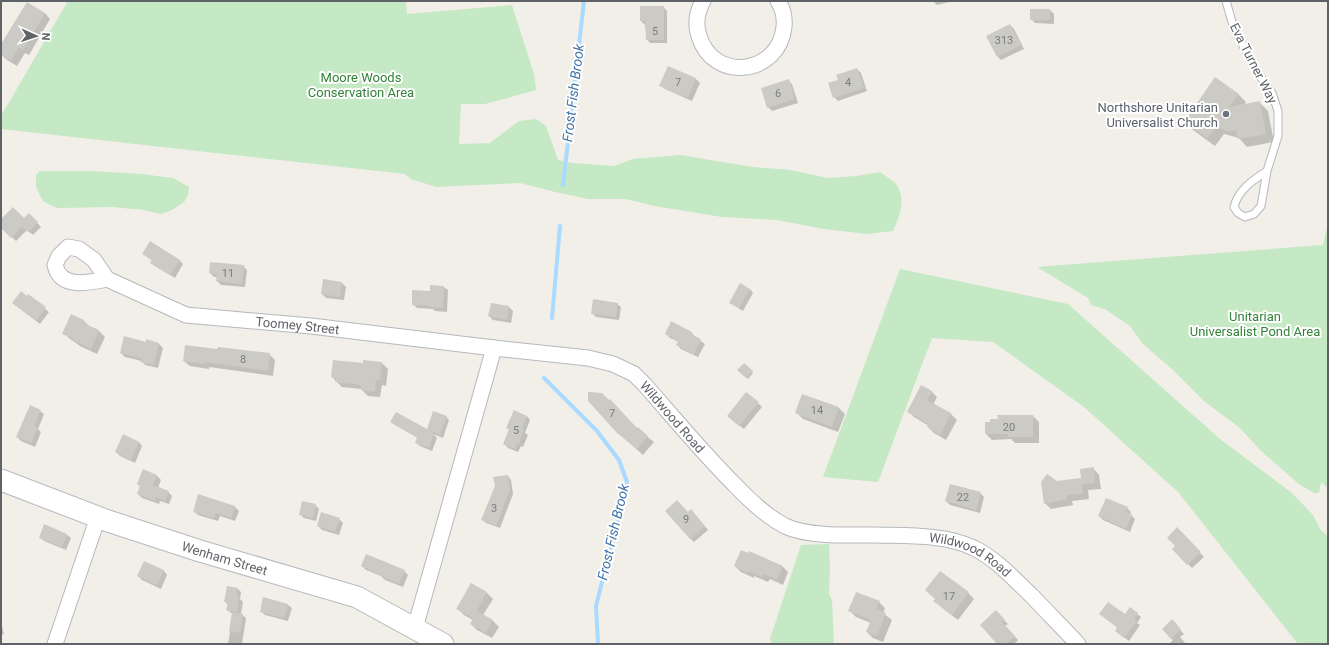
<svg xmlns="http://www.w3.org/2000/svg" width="1329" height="645" font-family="Roboto,sans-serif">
<rect width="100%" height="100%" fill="#f1efe8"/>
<path fill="#c5e8c5" d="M 68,1 L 406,1 L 407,14 L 512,5 L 534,74 L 536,90 L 485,104 L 461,104 L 459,144 L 490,143 L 519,121 L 536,119 L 546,126 L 558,160 L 572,163 L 614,166 L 633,159 L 680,155 L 753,167 L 790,170 L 828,178 L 856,176 L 880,172 C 885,176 891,179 895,183 C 907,197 900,216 893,231 L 867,234 L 824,229 L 777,220 L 722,217 L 654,206 L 626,199 L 588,199 L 551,191 L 520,183 L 436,187 L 411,179 L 405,174 L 1,129 L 1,116 Z
M 40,171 L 93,171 L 141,174 L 173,178 L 189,187 L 188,195 L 184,202 L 172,210 L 161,214 L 144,210 L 112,207 L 57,208 L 44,202 L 40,196 L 36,186 L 36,175 Z
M 1328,223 L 1328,488 L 1321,482 L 1319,493 L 1314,493 L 1300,485 L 1260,450 L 1240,428 L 1204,401 L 1172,369 L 1143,344 L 1130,326 L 1105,309 L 1091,305 L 1088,298 L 1037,267 L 1323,245 Z
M 900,269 L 1068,304 L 1220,439 L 1292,493 L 1313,515 L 1320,529 L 1328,537 L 1328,644 L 1298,644 L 1178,492 L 1084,407 L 993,342 L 932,338 L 878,482 L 823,477 Z
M 829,544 L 830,568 L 829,594 L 832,600 L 834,644 L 772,644 L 770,639 L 801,545 Z"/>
<path fill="#0003" d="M 933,1 L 949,1 L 949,2 L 937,5 Z
M 663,7 L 667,11 L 667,43 L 650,43 L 647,39 L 645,25 L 641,21 Z
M 1050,10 L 1054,14 L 1054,24 L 1035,23 L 1031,19 Z
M 45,13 L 50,19 L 29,55 L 25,53 L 17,66 L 7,60 L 1,54 L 1,46 Z
M 1010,25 L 1014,29 L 1024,49 L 1001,60 L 998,57 Z
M 668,67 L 696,79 L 700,83 L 692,101 L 665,89 L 661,85 Z
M 857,69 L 861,73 L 867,91 L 838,101 L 834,97 L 839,81 Z
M 788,80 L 792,84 L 798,103 L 772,111 L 768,107 Z
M 1238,94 L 1246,102 L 1244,106 L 1260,103 L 1268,111 L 1274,142 L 1247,147 L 1239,138 L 1224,134 L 1215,146 L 1193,130 L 1185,122 Z
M 29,214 L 41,227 L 33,235 L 27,230 L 16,241 L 1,227 L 1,220 L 24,219 Z
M 143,254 L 179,260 L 183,264 L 175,278 L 155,266 L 152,263 L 153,261 Z
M 243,266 L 247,270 L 245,287 L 221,285 L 217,281 L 218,277 L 214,277 L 210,273 Z
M 342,283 L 346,287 L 344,300 L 326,298 L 322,294 Z
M 444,287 L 448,290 L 447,312 L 435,311 L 433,309 L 417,308 L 413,304 L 431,292 Z
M 750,289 L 753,293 L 743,311 L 730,303 Z
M 28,295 L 49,312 L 40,324 L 13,303 L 27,297 Z
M 617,304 L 621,307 L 619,320 L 596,317 L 592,313 Z
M 509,307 L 513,311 L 511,323 L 493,320 L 489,316 Z
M 83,320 L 90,327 L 99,331 L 105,337 L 97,354 L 80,346 L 76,343 L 70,339 L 64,333 Z
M 692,333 L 695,337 L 705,344 L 698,357 L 681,349 L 677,345 L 679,342 L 670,338 L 666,334 Z
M 147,341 L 159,344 L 163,348 L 158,368 L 145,365 L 142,361 L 125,357 L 121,353 L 147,343 Z
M 269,354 L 275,360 L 273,376 L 209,367 L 209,369 L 190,366 L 184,361 Z
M 382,363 L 388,369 L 386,386 L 382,385 L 380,397 L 368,396 L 361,389 L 342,387 L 332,377 L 364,364 Z
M 744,364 L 753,373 L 748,379 L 739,370 Z
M 931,391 L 937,397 L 933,405 L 951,414 L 957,420 L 946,440 L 934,433 L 928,427 L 929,426 L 914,417 L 908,411 Z
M 758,403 L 762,407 L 744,429 L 732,420 Z
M 839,408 L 845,414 L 838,432 L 803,419 L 797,413 Z
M 40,411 L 44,414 L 38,429 L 41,432 L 35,447 L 21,441 L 17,437 Z
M 527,416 L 530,420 L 525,433 L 528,435 L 523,447 L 521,446 L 518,452 L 508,448 L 504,444 L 510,430 L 507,428 Z
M 1033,416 L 1039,422 L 1039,443 L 1015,443 L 1011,439 L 992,440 L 986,434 Z
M 446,417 L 449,420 L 443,438 L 433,434 L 437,438 L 432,451 L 420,446 L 416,443 L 418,438 L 395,425 L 391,422 L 427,431 Z
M 637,429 L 654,442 L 643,455 L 624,438 Z
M 139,442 L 142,446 L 135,463 L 120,456 L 116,452 Z
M 1093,468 L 1099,475 L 1101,489 L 1088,490 L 1089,499 L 1072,501 L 1073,505 L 1051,509 L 1045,503 L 1057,482 L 1082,479 Z
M 143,470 L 157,476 L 161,480 L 158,488 L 168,492 L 172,496 L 169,504 L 160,501 L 159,504 L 142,498 L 138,494 L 141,487 L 138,484 Z
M 508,476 L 511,480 L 513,494 L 500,528 L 486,523 L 482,519 Z
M 980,493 L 984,497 L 980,513 L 950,505 L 946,501 Z
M 315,505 L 319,509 L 316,521 L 304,518 L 300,514 Z
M 235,507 L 239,511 L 235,521 L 220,516 L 218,521 L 198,515 L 194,511 Z
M 1127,508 L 1131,512 L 1130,514 L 1135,519 L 1130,532 L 1103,520 L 1099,516 Z
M 695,515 L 708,530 L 694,542 L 690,538 Z
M 339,519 L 343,523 L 339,535 L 322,530 L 318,526 Z
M 45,526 L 67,535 L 71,538 L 66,550 L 44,541 L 40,537 Z
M 1177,529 L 1204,557 L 1192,568 L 1173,549 L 1177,546 Z
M 144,562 L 164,571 L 167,575 L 161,589 L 142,580 L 138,576 Z
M 362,566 L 404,571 L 408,575 L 403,587 L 385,580 L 381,576 L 366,570 Z
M 735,566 L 782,566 L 788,572 L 783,585 L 770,579 L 768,582 L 754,576 L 754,578 L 741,572 Z
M 940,572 L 968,593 L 974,599 L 958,620 L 941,607 L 936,599 L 926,590 Z
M 471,584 L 487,593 L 493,599 L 483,615 L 493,621 L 499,627 L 492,638 L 477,630 L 471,624 L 473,620 L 464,615 L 458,609 Z
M 238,589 L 241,592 L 240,599 L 243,602 L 241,614 L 246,618 L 242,644 L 228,644 L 233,614 L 227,610 L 228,605 L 225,601 Z
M 879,602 L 885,608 L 883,613 L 892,620 L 883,642 L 873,638 L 867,632 L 871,623 L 856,617 L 850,611 Z
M 288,605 L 292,608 L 288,621 L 265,615 L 261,611 Z
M 996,612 L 1008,624 L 1005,626 L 1018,640 L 1014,644 L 999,644 Z
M 1100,614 L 1125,616 L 1137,614 L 1141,617 L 1137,623 L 1140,625 L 1129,641 L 1120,634 L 1118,628 Z
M 1172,621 L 1184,634 L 1180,637 L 1186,644 L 1169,644 L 1173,640 L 1163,629 Z
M 1,622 L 4,634 L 1,635 Z"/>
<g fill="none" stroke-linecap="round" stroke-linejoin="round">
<path stroke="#aadaff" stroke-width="4" d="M 563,185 L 584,1
M 552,318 L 560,226
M 544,378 L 597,431 L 619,460 L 627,482 L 596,606 L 598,644"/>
</g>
<path fill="#cccac5" d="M 27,2 L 45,13 L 23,50 L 19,48 L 11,61 L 1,55 L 1,44 Z
M 640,6 L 664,6 L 664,40 L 646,40 L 645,21 L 640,21 Z
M 1030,9 L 1050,9 L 1050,20 L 1030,20 Z
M 1010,24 L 1021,45 L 997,57 L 986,36 Z
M 668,66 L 696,78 L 688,98 L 659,86 Z
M 857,68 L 864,88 L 833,98 L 828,83 L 838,80 L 836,75 Z
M 1215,77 L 1239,94 L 1229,107 L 1260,101 L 1266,134 L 1238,139 L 1236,131 L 1227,131 L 1216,127 L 1207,138 L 1184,122 Z
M 789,79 L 795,99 L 767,108 L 761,88 Z
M 13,207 L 24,218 L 29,213 L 38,222 L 28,232 L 22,227 L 11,238 L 1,228 L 1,219 Z
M 150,241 L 180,260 L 170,275 L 150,263 L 152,260 L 142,254 Z
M 210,262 L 244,265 L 242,284 L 216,281 L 217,274 L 209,273 Z
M 323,279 L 342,282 L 340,297 L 321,294 Z
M 740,283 L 750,289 L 739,308 L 729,303 Z
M 430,285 L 444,286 L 443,308 L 430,307 L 430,306 L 412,305 L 412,290 L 430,291 Z
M 21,291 L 27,296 L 28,294 L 46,307 L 36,321 L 12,303 Z
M 593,299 L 618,303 L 616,317 L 591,314 Z
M 491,303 L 509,306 L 507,320 L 488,316 Z
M 71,314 L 84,320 L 83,323 L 99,330 L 91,349 L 73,340 L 74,339 L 62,334 Z
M 671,321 L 692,332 L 691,334 L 701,339 L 694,354 L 676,345 L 678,341 L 665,334 Z
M 124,336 L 146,342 L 146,339 L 159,343 L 154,365 L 140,362 L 141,358 L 120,353 Z
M 185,345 L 217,349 L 218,347 L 270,353 L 268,371 L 204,362 L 204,364 L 183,361 Z
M 333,360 L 363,363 L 363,360 L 382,362 L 380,380 L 376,380 L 375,392 L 361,390 L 361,385 L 335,382 L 336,378 L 331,377 Z
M 744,363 L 753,371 L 746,378 L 737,370 Z
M 921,385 L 932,391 L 927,400 L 951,413 L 940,435 L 927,427 L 929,424 L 907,412 Z
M 588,392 L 602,393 L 609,400 L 610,399 L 637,428 L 638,427 L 648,436 L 637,449 L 617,433 L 588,401 Z
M 746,392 L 759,402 L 739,426 L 727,416 Z
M 802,394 L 839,407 L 832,427 L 795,413 Z
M 30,405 L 41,410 L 34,426 L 38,427 L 31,443 L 16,437 Z
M 514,410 L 527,416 L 522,429 L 524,430 L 519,444 L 517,443 L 515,449 L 503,444 L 509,429 L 506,428 Z
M 433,411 L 447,416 L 440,435 L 430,431 L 434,434 L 429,448 L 415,443 L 417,437 L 390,422 L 396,412 L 427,429 Z
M 997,415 L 1033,415 L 1033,437 L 1008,437 L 1008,434 L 985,434 L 985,422 L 990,422 L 990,419 L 998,419 Z
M 123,434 L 139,442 L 131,460 L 115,452 Z
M 1094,467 L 1095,483 L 1082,485 L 1083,494 L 1067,495 L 1067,499 L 1044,504 L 1041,482 L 1047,474 L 1057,481 L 1081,478 L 1080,469 Z
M 143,469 L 157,475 L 153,485 L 169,491 L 165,501 L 156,497 L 155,501 L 137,494 L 140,486 L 137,484 Z
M 508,475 L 510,490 L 496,526 L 481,520 L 495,486 L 493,477 Z
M 950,484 L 981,492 L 976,510 L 945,501 Z
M 198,494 L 235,506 L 231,518 L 216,513 L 214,518 L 193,512 Z
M 1106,498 L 1128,507 L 1125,512 L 1132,514 L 1126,529 L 1098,516 Z
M 677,500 L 688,512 L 691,509 L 705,526 L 690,539 L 665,511 Z
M 302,501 L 316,504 L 313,518 L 299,515 Z
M 321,512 L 340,518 L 335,532 L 317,526 Z
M 44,524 L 67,534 L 62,547 L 39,538 Z
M 1177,527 L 1201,552 L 1187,565 L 1172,549 L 1175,546 L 1167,538 Z
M 741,550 L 748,553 L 749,551 L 783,566 L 777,580 L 764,574 L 762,577 L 748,571 L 747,573 L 734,566 Z
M 366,554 L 405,570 L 399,584 L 361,566 Z
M 144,561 L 164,570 L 157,585 L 137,576 Z
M 940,571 L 969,592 L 952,615 L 933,601 L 935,599 L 925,590 Z
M 471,583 L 487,592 L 473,618 L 456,609 Z
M 227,586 L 238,588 L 237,596 L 239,597 L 237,612 L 226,610 L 228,602 L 224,602 Z
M 856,592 L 880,601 L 876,609 L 886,613 L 877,636 L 866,632 L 871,620 L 848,611 Z
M 263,597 L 288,604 L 284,618 L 260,612 Z
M 1108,602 L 1125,614 L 1130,607 L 1138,613 L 1134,618 L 1137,621 L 1124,638 L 1115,631 L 1117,627 L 1099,614 Z
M 996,610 L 1005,620 L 1002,622 L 1015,636 L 1006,644 L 997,644 L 980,625 Z
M 477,611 L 493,620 L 486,633 L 470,624 Z
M 232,612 L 243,614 L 240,633 L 229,631 Z
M 1172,619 L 1181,629 L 1171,639 L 1162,629 Z"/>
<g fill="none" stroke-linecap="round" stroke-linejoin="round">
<defs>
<path id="service" d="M 1226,1 L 1234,29 L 1257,72 L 1272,93 L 1278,111 L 1278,136 L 1267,171 L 1261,206 L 1254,214 L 1245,217 L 1238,213 L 1234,207 C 1238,190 1253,180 1267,171"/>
<g id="minor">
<path d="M 703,1 C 697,12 695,24 699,36 C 713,83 779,75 784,27 C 785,18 783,9 778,1"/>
<path id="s1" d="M 107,279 C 88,283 60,289 55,265 L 59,256 L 68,247 L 79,249 L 94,260 L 107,279 L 186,315 L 311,326 L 494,348"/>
<path id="s2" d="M 415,628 L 494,348 L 588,358 L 613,364 L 634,374 L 645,385 C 674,418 703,453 734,484 C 749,500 766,516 785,526 C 808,537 850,535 875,535 C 907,536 944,534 974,548 C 996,559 1014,579 1032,596 C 1047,612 1063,628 1078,644"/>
<path d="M 55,644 L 98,517"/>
</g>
<g id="secondary">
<path id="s3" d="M 1,480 L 108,521 L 200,551 L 357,597 L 443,644"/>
</g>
</defs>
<use href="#service" stroke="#b5b8bc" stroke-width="9"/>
<use href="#minor" stroke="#b5b8bc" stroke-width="17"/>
<use href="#secondary" stroke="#b6babf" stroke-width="23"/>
<use href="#service" stroke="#fff" stroke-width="7"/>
<use href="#minor" stroke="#fff" stroke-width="15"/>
<use href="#secondary" stroke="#fff" stroke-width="21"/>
</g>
<circle fill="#6b7280" stroke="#fff" stroke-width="1.5" cx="1226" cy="114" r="4"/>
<g text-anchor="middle" stroke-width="4" stroke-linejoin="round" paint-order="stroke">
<g font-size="11" fill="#7a7d7f">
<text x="655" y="35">5</text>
<text x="1004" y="44">313</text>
<text x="678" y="86">7</text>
<text x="848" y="86">4</text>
<text x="778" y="97">6</text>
<text x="228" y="277">11</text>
<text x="243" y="363">8</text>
<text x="817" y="414">14</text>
<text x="612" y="417">7</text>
<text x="1009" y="431">20</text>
<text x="516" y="434">5</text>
<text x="963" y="501">22</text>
<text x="494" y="512">3</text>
<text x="686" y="523">9</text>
<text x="949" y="600">17</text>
</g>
<g font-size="13" fill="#5f6368" stroke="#fff">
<text transform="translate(1254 63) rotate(63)" y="5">Eva Turner Way</text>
<text dy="5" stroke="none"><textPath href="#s1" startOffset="335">Toomey Street</textPath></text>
<text dy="5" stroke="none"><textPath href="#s2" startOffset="492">Wildwood Road</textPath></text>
<text dy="5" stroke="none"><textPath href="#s3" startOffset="237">Wenham Street</textPath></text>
<text dy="5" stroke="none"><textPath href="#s2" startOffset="840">Wildwood Road</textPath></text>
</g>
<g font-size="13" fill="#348238" stroke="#fff">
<text x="361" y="82">Moore Woods<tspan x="361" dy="15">Conservation Area</tspan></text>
<text x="1255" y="321">Unitarian<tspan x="1255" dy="15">Universalist Pond Area</tspan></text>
</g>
<g font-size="13" fill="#5b616d" stroke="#fff" text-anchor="end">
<text x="1218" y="112">Northshore Unitarian<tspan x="1218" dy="15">Universalist Church</tspan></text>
</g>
<g font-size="14" font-style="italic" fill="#4174aa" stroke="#fff">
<text transform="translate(573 93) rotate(-83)" y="5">Frost Fish Brook</text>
<text transform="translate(613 532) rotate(-77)" y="5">Frost Fish Brook</text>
</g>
</g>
<rect width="1329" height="645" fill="none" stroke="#5f6368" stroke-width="4"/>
<g transform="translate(36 36) rotate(93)" stroke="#ffffff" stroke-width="3" paint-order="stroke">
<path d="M0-3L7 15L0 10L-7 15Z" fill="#5f6368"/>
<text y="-6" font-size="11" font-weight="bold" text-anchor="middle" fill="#5f6368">N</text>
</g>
</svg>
